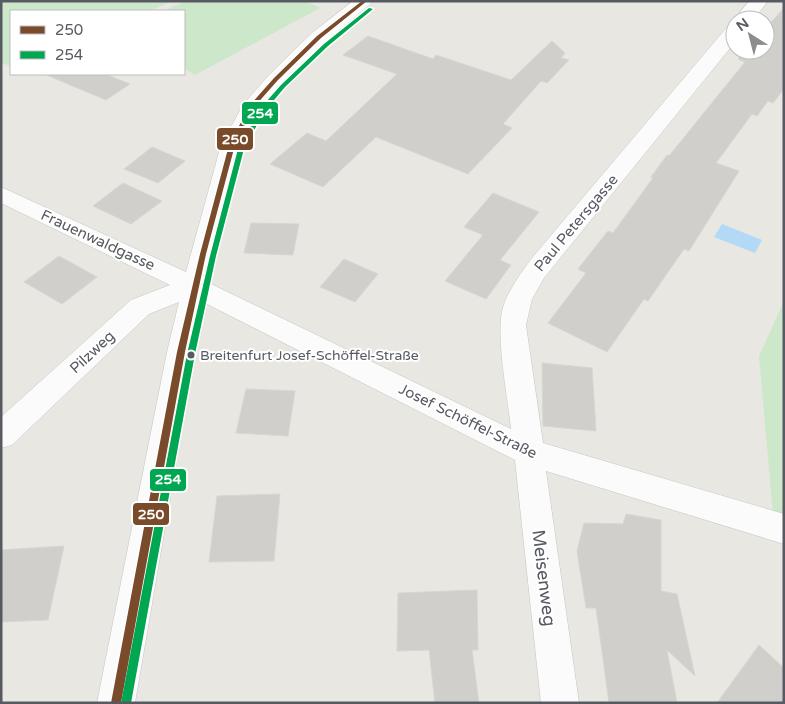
<svg xmlns="http://www.w3.org/2000/svg" width="785" height="704" font-family="'Varela Round',sans-serif">
<rect width="100%" height="100%" fill="#e8e7e2"/>
<path fill="#cde7ca" d="M 1,1 L 172,1 L 150,11 L 11,11 L 11,66 L 1,63 Z
M 185,1 L 305,1 L 320,8 L 195,75 L 184,68 L 184,11 L 164,11 Z
M 784,301 L 784,519 L 773,514 L 759,356 Z"/>
<path fill="#b2d9f6" d="M 722,224 L 762,240 L 755,253 L 714,237 Z"/>
<path fill="#d0cfcc" stroke="#d8d6d1" d="M 784,8 L 784,89 L 773,103 L 768,101 L 757,116 L 752,114 L 716,163 L 739,171 L 689,251 L 684,249 L 648,301 L 644,299 L 607,352 L 548,323 L 586,273 L 578,269 L 608,231 L 613,233 L 653,178 L 651,177 L 667,155 L 669,156 L 745,62 L 738,59 L 746,50 L 765,50 L 765,29 Z
M 368,36 L 433,59 L 436,55 L 511,80 L 552,41 L 565,53 L 561,58 L 569,60 L 547,83 L 541,81 L 503,124 L 512,128 L 468,174 L 376,137 L 323,187 L 270,164 L 307,133 L 326,141 L 397,74 L 343,55 Z
M 44,74 L 105,74 L 130,84 L 106,100 Z
M 152,147 L 185,161 L 158,183 L 124,169 Z
M 123,183 L 162,201 L 131,224 L 93,206 Z
M 493,193 L 539,212 L 500,260 L 511,265 L 486,299 L 445,281 L 483,235 L 464,227 Z
M 251,223 L 299,224 L 293,255 L 244,253 Z
M 59,256 L 97,277 L 62,304 L 24,282 Z
M 344,259 L 378,274 L 355,302 L 320,287 Z
M 542,363 L 592,368 L 596,431 L 543,426 Z
M 246,389 L 295,391 L 288,436 L 236,433 Z
M 280,494 L 274,561 L 209,562 L 217,496 Z
M 626,514 L 661,520 L 661,591 L 677,594 L 695,676 L 667,650 L 677,703 L 609,703 L 596,608 L 586,608 L 577,551 L 584,523 L 623,524 Z
M 64,546 L 48,620 L 1,622 L 1,550 Z
M 477,590 L 478,650 L 472,650 L 479,703 L 435,703 L 429,650 L 397,651 L 398,593 Z
M 759,645 L 784,668 L 784,703 L 717,703 Z"/>
<g fill="none" stroke-linecap="round" stroke-linejoin="round">
<defs>
<path id="minor" d="M 353,1 L 374,1 L 326,41 L 283,83 L 262,107 L 243,145 L 209,283 L 511,429 C 508,398 495,335 503,307 C 509,289 521,273 532,258 L 728,26 L 735,24 L 735,42 L 544,278 L 532,299 L 526,325 L 543,443 L 784,514 L 784,544 L 546,471 L 579,703 L 541,703 L 515,460 L 205,303 L 195,352 L 135,703 L 97,703 L 167,352 L 179,302 L 149,314 L 12,445 L 1,448 L 1,417 L 131,300 L 170,285 L 1,203 L 1,187 L 186,272 L 221,145 L 243,105 L 269,75 L 312,33 Z
M 749,1 L 768,1 L 753,20 L 735,20 L 735,22 L 734,20 Z"/>
</defs>
<use href="#minor" stroke="#c4c5c4" stroke-width="1"/>
<use href="#minor" fill="#fcfbfb" fill-rule="evenodd"/>
<defs>
<path id="bus-1" d="M 362,1 L 367,1 L 321,38 L 278,80 L 255,106 L 235,145 L 206,254 L 185,352 L 121,703 L 111,703 L 177,352 L 200,254 L 229,145 L 250,105 L 274,78 L 317,36 Z"/>
<path id="bus-2" d="M 369,8 L 373,9 L 328,46 L 285,87 L 264,112 L 244,149 L 216,256 L 195,354 L 131,703 L 121,703 L 187,354 L 210,256 L 238,149 L 258,111 L 281,85 L 324,44 Z"/>
</defs>
<use href="#bus-1" stroke="#fff" stroke-width="3"/>
<use href="#bus-2" stroke="#fff" stroke-width="3"/>
<use href="#bus-1" fill="#7a4b2a" fill-rule="evenodd"/>
<use href="#bus-2" fill="#00a651" fill-rule="evenodd"/>
</g>
<circle fill="#575b61" stroke="#fff" stroke-width="2" cx="191" cy="355" r="4.5"/>
<g text-anchor="middle" stroke-width="4" stroke-linejoin="round" paint-order="stroke">
<g font-size="14" fill="#575b61" stroke="#fff" text-anchor="start">
<text x="200" y="360">Breitenfurt Josef-Schöffel-Straße</text>
</g>
<g font-size="15" fill="#575b61" stroke="#fff">
<text transform="translate(576 223) rotate(-50)" y="5">Paul Petersgasse</text>
<text transform="translate(98 240) rotate(25)" y="5">Frauenwaldgasse</text>
<text transform="translate(92 352) rotate(-43)" y="5">Pilzweg</text>
<text transform="translate(468 421) rotate(26)" y="5">Josef Schöffel-Straße</text>
</g>
<g font-size="18" fill="#575b61" stroke="#fff">
<text transform="translate(544 578) rotate(83)" y="6">Meisenweg</text>
</g>
</g>
<g stroke="#fff" stroke-width="2">
<rect x="241" y="101" width="38" height="24" rx="5" fill="#00a651"/>
<rect x="216" y="127" width="38" height="24" rx="5" fill="#7a4b2a"/>
<rect x="149" y="468" width="38" height="24" rx="5" fill="#00a651"/>
<rect x="132" y="502" width="38" height="24" rx="5" fill="#7a4b2a"/>
</g>
<g font-size="14" text-anchor="middle" font-weight="bold" fill="#fff">
<text x="260" y="118">254</text>
<text x="235" y="144">250</text>
<text x="168" y="484">254</text>
<text x="151" y="519">250</text>
</g>
<rect width="785" height="704" fill="none" stroke="#575b61" stroke-width="5"/>
<rect x="10" y="10" width="175" height="65" fill="#ffffff" stroke="#bcbdc0"/>
<rect x="20" y="26" width="25" height="8" fill="#7a4b2a" stroke="#bcbdc0"/>
<text x="55" y="35" font-size="15" fill="#575b61">250</text>
<rect x="20" y="51" width="25" height="8" fill="#00a651" stroke="#bcbdc0"/>
<text x="55" y="60" font-size="15" fill="#575b61">254</text>
<g transform="translate(750 35) rotate(324)"><circle r="24" fill="#ffffff" stroke="#bcbdc0"/>
<path d="M0-4L9 19L0 12L-9 19Z" fill="#8a8c8e"/>
<text y="-8" font-size="14" font-weight="bold" text-anchor="middle" fill="#575b61">N</text>
</g>
</svg>
